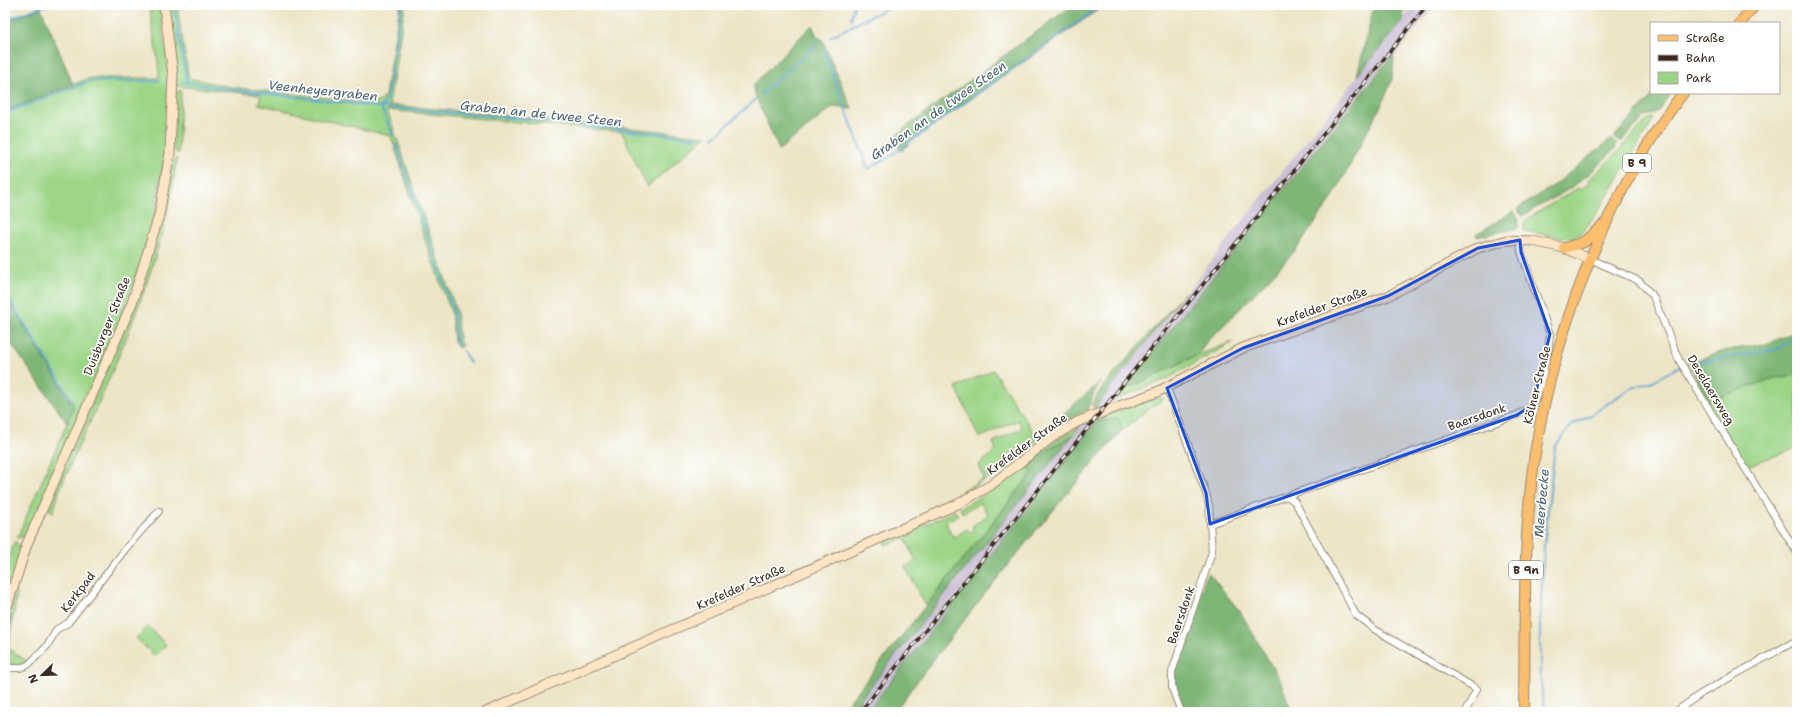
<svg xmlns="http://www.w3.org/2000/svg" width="1802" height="717" font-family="'Shantell Sans',sans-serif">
<rect width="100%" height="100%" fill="#fff"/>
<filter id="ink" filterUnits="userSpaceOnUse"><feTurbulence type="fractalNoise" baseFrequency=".025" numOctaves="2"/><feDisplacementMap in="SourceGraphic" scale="8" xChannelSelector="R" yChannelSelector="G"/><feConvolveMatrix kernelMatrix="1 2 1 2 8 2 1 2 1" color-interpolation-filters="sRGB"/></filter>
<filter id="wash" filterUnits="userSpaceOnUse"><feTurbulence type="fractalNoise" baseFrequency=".012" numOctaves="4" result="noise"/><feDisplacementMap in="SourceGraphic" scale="16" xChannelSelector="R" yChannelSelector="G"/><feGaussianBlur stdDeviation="0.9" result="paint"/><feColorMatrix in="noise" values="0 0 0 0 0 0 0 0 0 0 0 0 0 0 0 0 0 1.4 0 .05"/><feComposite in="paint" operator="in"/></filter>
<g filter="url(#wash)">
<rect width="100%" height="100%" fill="#ede5c7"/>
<path fill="#cbbfd5" d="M 1414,5 L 1435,5 L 1394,57 L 1388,59 L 1122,389 L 1016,525 L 867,712 L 850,712 L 1095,408 Z"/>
<path fill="#9cd587" stroke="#6c8052" d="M 149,5 L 159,5 L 169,77 L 167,144 L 156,208 L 144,253 L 120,321 L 28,536 L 17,538 L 74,407 L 5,295 L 5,111 L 89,78 L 159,78 L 158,62 Z
M 171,5 L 187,5 L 180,7 L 178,12 L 189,78 L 231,87 L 373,103 L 381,101 L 385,95 L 400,5 L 405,5 L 389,105 L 527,117 L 706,136 L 647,187 L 622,132 L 387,110 L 456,310 L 459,340 L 462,346 L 458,348 L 454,342 L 451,312 L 431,258 L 391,136 L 258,104 L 261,95 L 177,86 L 167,9 Z
M 181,90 L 178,154 L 173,149 L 176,92 Z
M 1652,118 L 1654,119 C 1641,138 1590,233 1575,237 C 1563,240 1537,232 1524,231 L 1524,224 L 1530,217 L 1578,188 L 1580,190 L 1589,183 L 1587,181 L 1610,160 L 1647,120 Z
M 177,158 C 162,275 107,382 60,489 L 53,512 L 47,508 L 123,333 L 172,161 Z
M 1233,342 L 1167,379 L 1112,401 L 1120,392 L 1198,355 Z
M 993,370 L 1038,439 L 985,480 L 963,493 L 961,491 L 984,479 L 979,465 L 996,450 L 993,442 L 1022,428 L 1018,420 L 979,438 L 956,387 Z
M 1797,375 L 1797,448 L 1744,467 L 1708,401 L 1774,378 Z
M 1155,398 L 1164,399 L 1147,410 L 1121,432 L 1120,421 L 1105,419 L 1096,422 L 1099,418 Z
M 1080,426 L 1073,435 L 1050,448 L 1028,467 L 1032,473 L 926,606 L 905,567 L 916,561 L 905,538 L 885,545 L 885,542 L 955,511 L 958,515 L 946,522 L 951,535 L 952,534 L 954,537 L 967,529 L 970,533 L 974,531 L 972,526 L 988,515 L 981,503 L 962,513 L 960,508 L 984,495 L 1057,440 Z
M 15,541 L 22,549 L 5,602 L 5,568 Z
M 15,591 L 17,595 L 8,648 L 25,660 L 29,660 C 22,665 13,668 5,662 L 5,640 Z
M 148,626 L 166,645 L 155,657 L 136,638 Z"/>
<path fill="#7db674" stroke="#5c7049" d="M 1073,5 L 1105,5 L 914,139 L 902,151 L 892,140 L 905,128 Z
M 1374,5 L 1404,5 L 1403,20 L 1357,76 Z
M 41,8 L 73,84 L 5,111 L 5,22 Z
M 812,25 L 817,37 L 822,39 L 852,109 L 833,107 L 779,150 L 756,97 L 753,85 Z
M 1391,57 L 1394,57 L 1392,80 L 1382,104 L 1332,199 L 1294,252 L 1241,308 L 1205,344 L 1198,355 L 1120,392 Z
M 1655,93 L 1671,93 L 1659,110 L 1653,114 L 1645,116 L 1622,141 L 1619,141 L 1614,137 Z
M 1611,139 L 1616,144 L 1615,149 L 1588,175 L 1571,188 L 1522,216 L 1517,209 L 1556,184 Z
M 1514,211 L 1519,221 L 1518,228 L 1477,237 L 1476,234 Z
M 1186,291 L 1095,408 L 1093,408 L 1092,404 L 1101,389 Z
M 5,295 L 74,407 L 67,423 L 5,335 Z
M 1797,331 L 1797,375 L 1774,378 L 1708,401 L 1689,363 L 1727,350 L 1766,344 Z
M 1102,381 L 1095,390 L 1087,410 L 1057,425 L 1038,439 L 1037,436 Z
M 1117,418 L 1121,423 L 1121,432 C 1041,521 966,616 894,712 L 867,712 L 1096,422 Z
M 1073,435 L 850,712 L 841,712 L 1032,473 L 1028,467 L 1050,448 Z
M 1208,572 L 1241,613 L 1280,680 L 1292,712 L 1182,712 L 1173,687 L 1173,673 Z"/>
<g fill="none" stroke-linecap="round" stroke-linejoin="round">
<path stroke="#5ba3d1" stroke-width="2" d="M 179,5 L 174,7 L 187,82
M 851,19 L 854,5
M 5,20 L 46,5
M 830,37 L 893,5
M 824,50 L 868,169 L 889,157 L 1102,5
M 182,82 L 236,90 L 381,107 L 386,101 L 402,5
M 761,94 L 819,43
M 381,107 L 527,119 L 698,138
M 381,107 L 393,135
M 5,113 L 90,81 L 159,81
M 713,138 L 756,99
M 396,144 L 453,310 L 456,341 L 459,346
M 5,292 L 73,402
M 463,351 L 470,363
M 1687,364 L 1772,350 L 1780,348 L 1791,340
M 1547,712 L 1543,701 L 1540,675 L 1540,621 L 1544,546 L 1555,447 L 1570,426 L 1588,417 L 1629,389 L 1653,381 L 1680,366
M 1785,712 L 1797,708"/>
</g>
</g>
<g filter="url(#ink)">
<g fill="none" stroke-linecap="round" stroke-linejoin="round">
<defs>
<path id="minor" d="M 1590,259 L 1639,281 L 1653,296 L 1679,360 L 1797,553
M 1167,388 L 1206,493 L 1209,505 L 1212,552 L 1172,672 L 1172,688 L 1181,712
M 1287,496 L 1517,415 C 1524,411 1530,408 1534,401 C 1540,390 1549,348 1550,334 L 1521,252 L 1520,240
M 1210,524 L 1287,496 L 1295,502 L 1356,615 L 1374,629 L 1477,689 L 1465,712
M 5,668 L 20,668 L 28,665 L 47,646 L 57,629 L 68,623 L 127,547 L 159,511
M 1675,712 L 1702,693 L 1797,640"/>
<path id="secondary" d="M 5,618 L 7,607 L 27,544 L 132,303 L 159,215 L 170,153 L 173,75 L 164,5
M 486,712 L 958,504 L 991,485 L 1051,438 L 1077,422 L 1157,392 L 1243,348 L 1388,296 L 1478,248 L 1507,240 L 1533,241 L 1564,248 L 1590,259"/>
<path id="primary" d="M 1740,23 L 1755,5
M 1564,248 L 1584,242 L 1604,224
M 1524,712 C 1525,634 1523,554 1532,476 C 1547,348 1605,196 1683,93"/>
</defs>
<use href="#minor" stroke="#948872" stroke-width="8"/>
<use href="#secondary" stroke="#948872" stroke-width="11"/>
<use href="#primary" stroke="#948872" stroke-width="12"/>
<use href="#minor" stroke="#fff" stroke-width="6"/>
<use href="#secondary" stroke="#fde5c5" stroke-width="9"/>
<use href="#primary" stroke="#fbbd6e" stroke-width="10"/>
<defs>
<path id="rail" d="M 860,712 L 1427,5"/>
</defs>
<use href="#rail" stroke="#3b2a1e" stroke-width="3.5"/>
<use href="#rail" stroke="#fff" stroke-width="2" stroke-dasharray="6" stroke-linecap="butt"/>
</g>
</g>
<path fill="#1d4ed8" fill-opacity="0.2" stroke="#1d4ed8" stroke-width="3" stroke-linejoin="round" d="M 1520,240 L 1521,252 L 1550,334 L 1534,400 L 1528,408 L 1517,415 L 1210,524 L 1206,493 L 1167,388 L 1243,348 L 1388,296 L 1478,248 Z"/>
<g text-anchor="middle" stroke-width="3.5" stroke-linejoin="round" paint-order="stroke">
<g fill="#fff" stroke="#766a62" stroke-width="1">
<rect x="1623" y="154" width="28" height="18" rx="3"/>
<rect x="1509" y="561" width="34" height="18" rx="3"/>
</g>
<g font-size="11" font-weight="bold" fill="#3b2a1e">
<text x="1637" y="167">B 9</text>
<text x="1526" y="574">B 9n</text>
</g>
<g font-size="12" fill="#3b2a1e" stroke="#fff">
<text transform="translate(1322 307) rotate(-20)" y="4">Krefelder Straße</text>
<text transform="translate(107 326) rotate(-68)" y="4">Duisburger Straße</text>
<text transform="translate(1537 385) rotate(-76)" y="4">Kölner Straße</text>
<text transform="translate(1711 390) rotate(59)" y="4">Deselaersweg</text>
<text transform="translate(1477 417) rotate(-19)" y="4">Baersdonk</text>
<text transform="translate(1027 444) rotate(-36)" y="4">Krefelder Straße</text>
<text transform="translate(741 587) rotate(-24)" y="4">Krefelder Straße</text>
<text transform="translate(78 592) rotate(-52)" y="4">Kerkpad</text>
<text transform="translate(1181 615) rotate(-71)" y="4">Baersdonk</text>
</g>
<g font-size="13" font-style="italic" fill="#49606f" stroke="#fff">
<text transform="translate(323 90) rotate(6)" y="5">Veenheyergraben</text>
<text transform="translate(938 110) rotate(-35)" y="5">Graben an de twee Steen</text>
<text transform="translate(541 113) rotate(6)" y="5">Graben an de twee Steen</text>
<text transform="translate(1541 503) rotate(-85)" y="5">Meerbecke</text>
</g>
</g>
<rect width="1802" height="717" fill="none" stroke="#fff" stroke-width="20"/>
<rect x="1650" y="22" width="130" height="72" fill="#ffffff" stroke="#b1aaa5"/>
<rect x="1658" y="35" width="20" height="6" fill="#fbbd6e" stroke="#b1aaa5"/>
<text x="1686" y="42" font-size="12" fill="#3b2a1e">Straße</text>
<rect x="1658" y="55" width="20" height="6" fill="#3b2a1e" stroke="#b1aaa5"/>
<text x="1686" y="62" font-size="12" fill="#3b2a1e">Bahn</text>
<rect x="1658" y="72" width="20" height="12" fill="#9cd587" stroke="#b1aaa5"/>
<text x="1686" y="82" font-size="12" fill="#3b2a1e">Park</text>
<g transform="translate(42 675) rotate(247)" stroke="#ffffff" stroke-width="3" paint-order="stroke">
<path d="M0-3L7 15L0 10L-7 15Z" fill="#3b2a1e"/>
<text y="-6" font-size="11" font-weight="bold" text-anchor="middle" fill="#3b2a1e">N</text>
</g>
</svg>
